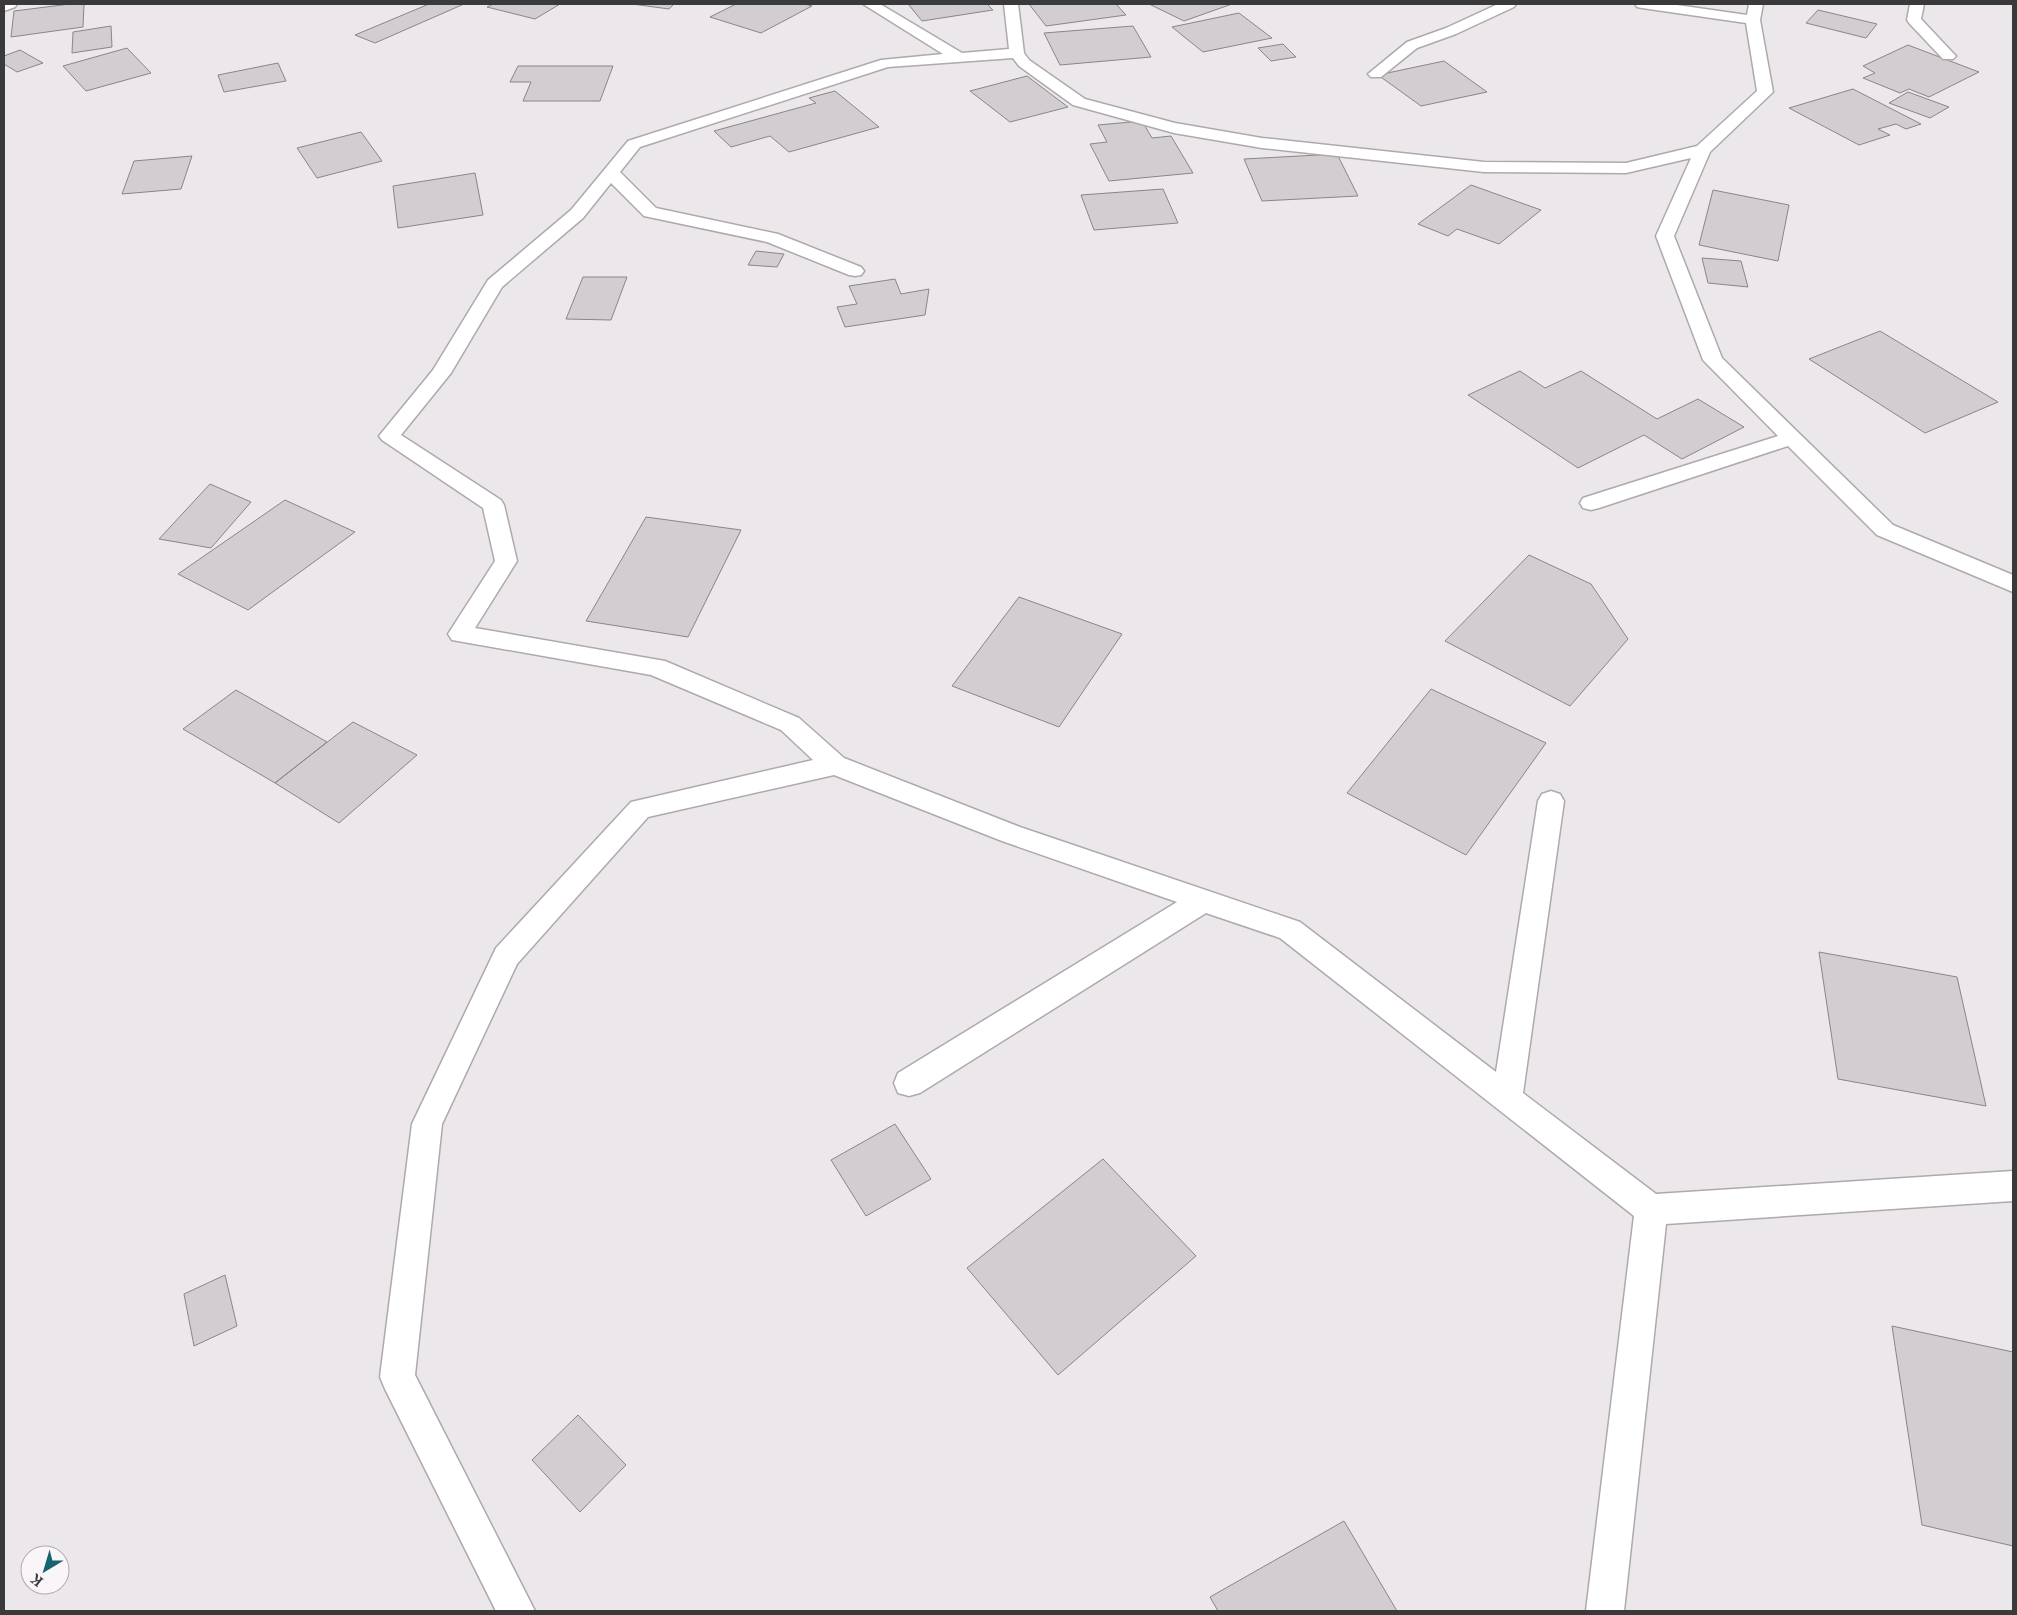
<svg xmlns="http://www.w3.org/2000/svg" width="2017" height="1615" font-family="Merriweather,serif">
<rect width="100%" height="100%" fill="#ece7eb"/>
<path fill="#d1cdd1" stroke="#898589" d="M 70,4 L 84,4 L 83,27 L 11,37 L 14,11 Z
M 429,4 L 464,4 L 375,43 L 355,35 Z
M 493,4 L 560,4 L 535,19 L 487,7 Z
M 632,4 L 674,4 L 669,9 Z
M 736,4 L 805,4 L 812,6 L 761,33 L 710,17 Z
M 908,4 L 987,4 L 993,10 L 922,21 Z
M 1029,4 L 1116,4 L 1126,15 L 1046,26 Z
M 1149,4 L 1232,4 L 1184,21 Z
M 1818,10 L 1877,24 L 1866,38 L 1806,23 Z
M 1239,13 L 1272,38 L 1203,52 L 1172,27 Z
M 111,26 L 112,47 L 72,53 L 73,32 Z
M 1133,26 L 1151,57 L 1060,65 L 1044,33 Z
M 1283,44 L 1296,57 L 1271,61 L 1258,48 Z
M 1908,45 L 1979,72 L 1929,97 L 1909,89 L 1900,93 L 1863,78 L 1875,73 L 1863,66 Z
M 127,48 L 151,73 L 86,91 L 63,66 Z
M 20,50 L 43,63 L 17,72 L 4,64 L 4,56 Z
M 1444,61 L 1487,92 L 1421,106 L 1378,75 Z
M 278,63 L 286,81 L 224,92 L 218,75 Z
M 518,66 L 613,66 L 600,101 L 523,101 L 531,82 L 510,82 Z
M 1027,76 L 1068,107 L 1010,122 L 970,91 Z
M 1853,89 L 1921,124 L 1906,129 L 1896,124 L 1878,129 L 1890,135 L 1859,145 L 1789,108 Z
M 835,91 L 879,127 L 789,152 L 770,136 L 731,147 L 714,131 L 816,103 L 809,98 Z
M 1908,92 L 1949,107 L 1930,118 L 1889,103 Z
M 1142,121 L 1152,138 L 1171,136 L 1193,173 L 1109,181 L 1090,144 L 1107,142 L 1098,125 Z
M 361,132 L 382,161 L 317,178 L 297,148 Z
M 1337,154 L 1358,196 L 1262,201 L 1244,159 Z
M 192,156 L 181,189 L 122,194 L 134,161 Z
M 475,173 L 483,215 L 398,228 L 393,186 Z
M 1471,185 L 1541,210 L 1499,244 L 1457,229 L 1448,236 L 1418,224 Z
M 1163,189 L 1178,223 L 1094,230 L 1081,195 Z
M 1713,190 L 1789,205 L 1778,261 L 1699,245 Z
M 756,251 L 784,254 L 777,267 L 748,265 Z
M 1702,258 L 1741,261 L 1748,287 L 1708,283 Z
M 583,277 L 627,277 L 611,320 L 566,319 Z
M 895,279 L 901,294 L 929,289 L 925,315 L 845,327 L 837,307 L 857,304 L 849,286 Z
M 1880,331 L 1998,402 L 1925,433 L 1809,359 Z
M 1520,371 L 1545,388 L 1581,371 L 1657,419 L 1698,399 L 1744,427 L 1682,459 L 1644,435 L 1578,468 L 1468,395 Z
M 210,484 L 251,502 L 211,548 L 159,539 Z
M 285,500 L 355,532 L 248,610 L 178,574 Z
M 646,517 L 741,530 L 688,637 L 586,621 Z
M 1529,555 L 1591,584 L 1628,639 L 1570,706 L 1445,641 Z
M 1019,597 L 1122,634 L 1059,727 L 952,686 Z
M 1431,689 L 1546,743 L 1466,855 L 1347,793 Z
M 236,690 L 327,742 L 275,783 L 183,729 Z
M 353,722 L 417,755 L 339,823 L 275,783 Z
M 1819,952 L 1957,977 L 1986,1106 L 1838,1079 Z
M 895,1124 L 931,1179 L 866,1216 L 831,1160 Z
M 1103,1159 L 1196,1256 L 1058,1375 L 967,1268 Z
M 225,1275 L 237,1326 L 194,1346 L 184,1294 Z
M 1892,1326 L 2013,1352 L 2013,1546 L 1922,1525 Z
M 578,1415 L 626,1465 L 580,1512 L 532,1460 Z
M 1344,1521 L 1397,1611 L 1218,1611 L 1210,1597 Z"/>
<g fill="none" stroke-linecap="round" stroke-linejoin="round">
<defs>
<path id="lane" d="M 4,4 L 17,4 L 15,7 L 4,11 Z
M 863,4 L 880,4 L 962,53 L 1009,49 L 1004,4 L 1018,4 L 1024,53 L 1029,60 L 1085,99 L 1175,123 L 1262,138 L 1484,162 L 1626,163 L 1697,146 L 1757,91 L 1746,23 L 1642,8 L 1637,7 L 1635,4 L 1670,4 L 1747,15 L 1749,4 L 1763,4 L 1760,20 L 1773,92 L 1710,152 L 1674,236 L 1722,358 L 1893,525 L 2013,575 L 2013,592 L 1877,535 L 1788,446 L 1599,508 L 1591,510 L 1583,508 L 1580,503 L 1583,498 L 1778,436 L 1703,360 L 1656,236 L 1691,158 L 1626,173 L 1484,172 L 1262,148 L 1174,133 L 1073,105 L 1019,66 L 1013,58 L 888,67 L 640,147 L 620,172 L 656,208 L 778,234 L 861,267 L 864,271 L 861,275 L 855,276 L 849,275 L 767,242 L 644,216 L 611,183 L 583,218 L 502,287 L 451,373 L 401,435 L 501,500 L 504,505 L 517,561 L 475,628 L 665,661 L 799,718 L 844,758 L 1020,827 L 1300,922 L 1496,1072 L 1538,801 L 1542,794 L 1551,791 L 1560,794 L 1564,801 L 1523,1093 L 1656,1194 L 2013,1171 L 2013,1201 L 1666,1224 L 1624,1611 L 1586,1611 L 1634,1216 L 1280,938 L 1206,913 L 920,1093 L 909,1096 L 898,1093 L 894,1083 L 898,1073 L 1177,902 L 1002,841 L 834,775 L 648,817 L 517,964 L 442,1124 L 415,1375 L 535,1611 L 496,1611 L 385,1389 L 380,1377 L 412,1124 L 496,948 L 631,802 L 813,760 L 781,730 L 651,675 L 452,640 L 448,634 L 495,561 L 483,508 L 382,440 L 379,436 L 433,370 L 488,280 L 571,210 L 628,141 L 881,60 L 943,54 Z
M 1498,4 L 1516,4 L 1514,7 L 1456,34 L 1417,48 L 1381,77 L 1371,77 L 1368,74 L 1407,42 L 1446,28 Z
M 1910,4 L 1924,4 L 1921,19 L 1953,53 L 1956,56 L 1953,59 L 1943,59 L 1909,23 L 1907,20 Z"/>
</defs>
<use href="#lane" stroke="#ada9ad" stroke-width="3"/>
<use href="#lane" fill="#fff" fill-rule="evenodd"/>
</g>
<rect width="2017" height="1615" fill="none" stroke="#3b3a3b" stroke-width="10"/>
<g transform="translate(45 1570) rotate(218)"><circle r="24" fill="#f9f5f9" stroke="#adaaad"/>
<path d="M0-4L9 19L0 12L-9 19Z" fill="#17636e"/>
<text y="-8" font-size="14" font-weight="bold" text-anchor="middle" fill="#3b3a3b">K</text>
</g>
</svg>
